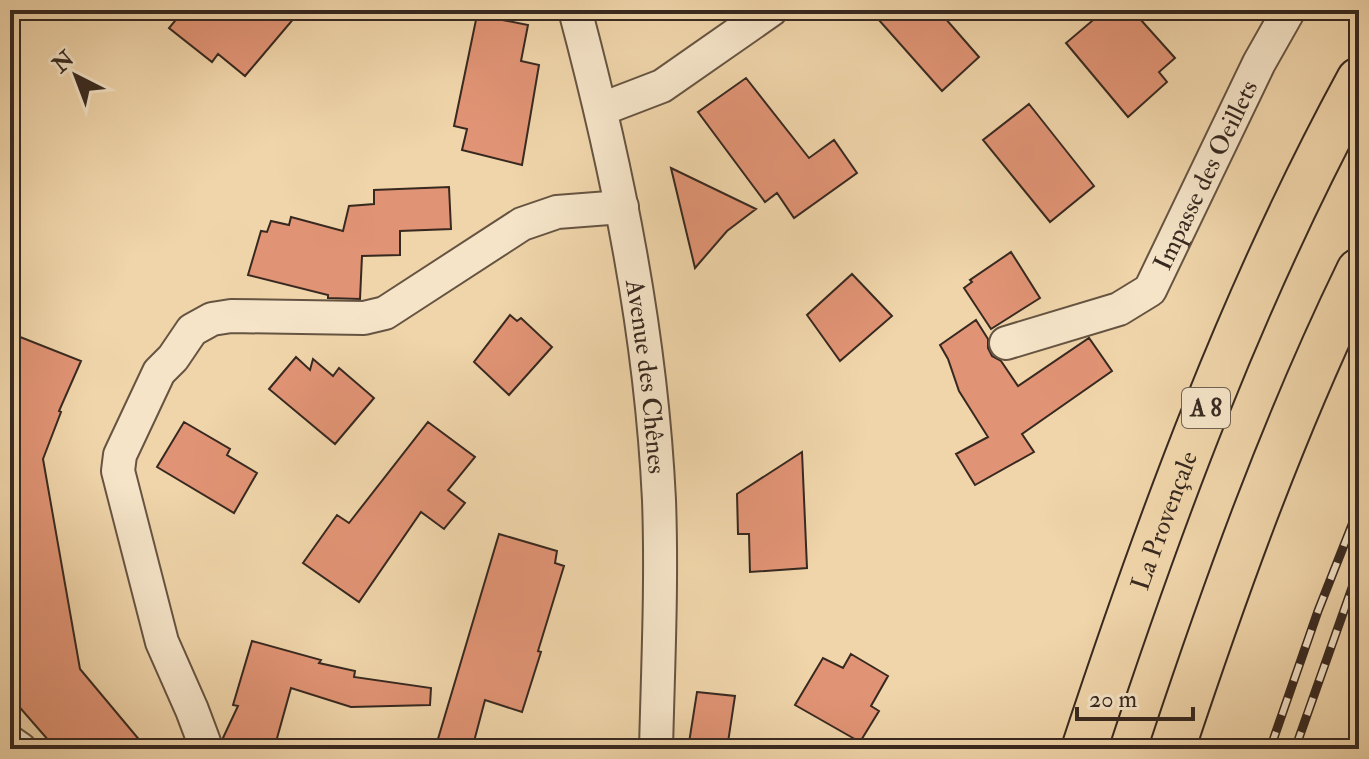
<svg xmlns="http://www.w3.org/2000/svg" width="1369" height="759" font-family="'IM FELL Double Pica',serif">
<rect width="100%" height="100%" fill="#f0d5aa"/>
<filter id="stains"><feTurbulence type="fractalNoise" baseFrequency=".0025" numOctaves="4"/><feColorMatrix values="0 0 0 0 .2 0 0 0 0 .09 0 0 0 0 .02 0 0 0 .5 -.17"/></filter>
<radialGradient id="worn" r=".72"><stop offset=".6" stop-color="#630" stop-opacity="0"/><stop offset="1" stop-color="#630" stop-opacity=".3"/></radialGradient>
<path fill="#e19475" stroke="#382920" stroke-width="2" d="M 184,10 L 301,10 L 245,76 L 218,54 L 212,62 L 169,28 Z
M 870,10 L 938,10 L 979,57 L 942,91 Z
M 1105,10 L 1132,10 L 1175,58 L 1159,72 L 1167,82 L 1128,117 L 1066,43 Z
M 477,15 L 528,25 L 521,61 L 539,65 L 522,165 L 462,150 L 467,129 L 454,126 Z
M 746,78 L 809,158 L 834,140 L 857,173 L 794,218 L 777,193 L 765,202 L 698,112 Z
M 1029,104 L 1094,186 L 1050,222 L 983,140 Z
M 671,168 L 756,209 L 727,231 L 695,268 Z
M 449,187 L 451,229 L 400,231 L 400,255 L 362,256 L 360,299 L 328,298 L 328,295 L 248,275 L 261,231 L 267,232 L 271,221 L 289,225 L 291,217 L 343,231 L 349,206 L 374,204 L 374,190 Z
M 1011,252 L 1040,298 L 991,329 L 964,288 L 972,282 L 970,280 Z
M 852,274 L 892,316 L 840,361 L 807,315 Z
M 510,315 L 517,321 L 521,318 L 552,347 L 509,395 L 474,362 Z
M 976,320 L 988,339 L 988,348 L 992,356 L 1001,361 L 1018,386 L 1089,338 L 1112,371 L 1022,434 L 1034,452 L 975,485 L 956,454 L 988,437 L 959,391 L 948,359 L 940,345 Z
M 10,333 L 81,361 L 59,411 L 61,412 L 43,459 L 80,669 L 147,749 L 56,749 L 15,702 L 10,673 Z
M 296,357 L 310,370 L 313,359 L 333,376 L 339,368 L 374,398 L 335,444 L 269,389 Z
M 184,422 L 230,449 L 227,455 L 257,473 L 234,513 L 157,467 Z
M 428,422 L 475,457 L 448,490 L 465,503 L 444,529 L 421,512 L 359,602 L 303,563 L 337,515 L 349,523 Z
M 802,452 L 807,568 L 750,572 L 749,534 L 738,534 L 737,494 Z
M 499,534 L 557,551 L 555,563 L 564,566 L 538,651 L 541,652 L 522,712 L 485,700 L 472,749 L 435,749 Z
M 252,641 L 321,660 L 319,663 L 355,671 L 354,677 L 431,688 L 430,705 L 351,707 L 291,688 L 274,749 L 222,749 L 222,740 L 238,706 L 233,705 Z
M 851,654 L 888,676 L 871,706 L 879,711 L 860,742 L 795,705 L 823,658 L 843,668 Z
M 697,692 L 735,696 L 727,749 L 688,749 Z"/>
<g fill="none" stroke-linecap="round" stroke-linejoin="round">
<defs>
<g id="street">
<path id="s1" d="M 575,10 C 618,171 651,334 659,500 C 662,583 658,666 656,749"/>
<path d="M 602,109 L 662,86 L 771,10"/>
<path id="s2" d="M 1006,343 L 1119,309 L 1150,290 L 1259,63 L 1289,10"/>
<path d="M 10,742 L 20,749"/>
<path d="M 203,749 L 204,742 L 192,710 L 162,642 L 118,471 L 120,455 L 159,372 L 173,358 L 192,330 L 212,319 L 231,316 L 364,318 L 385,313 L 522,224 L 557,212 L 622,207"/>
</g>
<g id="highway">
<path id="s3" d="M 1084,749 C 1160,519 1243,293 1359,80"/>
<path d="M 1172,749 C 1226,587 1284,425 1359,271"/>
</g>
</defs>
<use href="#street" stroke="#665442" stroke-width="36"/>
<use href="#highway" stroke="#382920" stroke-width="48"/>
<use href="#street" stroke="#f5e4c8" stroke-width="32"/>
<use href="#highway" stroke="#f0d5aa" stroke-width="44"/>
<defs>
<path id="rail" d="M 1270,749 L 1318,611 L 1359,507
M 1295,749 L 1359,568"/>
</defs>
<use href="#rail" stroke="#382920" stroke-width="9"/>
<use href="#rail" stroke="#f5e4c8" stroke-width="6" stroke-dasharray="18" stroke-linecap="butt"/>
</g>
<g text-anchor="middle" stroke-width="7" stroke-linejoin="round" paint-order="stroke">
<rect fill="#f5e4c8" stroke="#716152" stroke-width="2" x="1182" y="388" width="48" height="40" rx="6"/>
<g font-size="24" font-weight="bold" fill="#382920">
<text x="1206" y="416">A 8</text>
</g>
<g font-size="26" fill="#382920" stroke="#f5e4c8">
<text dy="9" stroke="none"><textPath href="#s2" startOffset="282">Impasse des Oeillets</textPath></text>
<text dy="9" stroke="none"><textPath href="#s1" startOffset="374">Avenue des Chênes</textPath></text>
<text dy="9" stroke="none"><textPath href="#s3" startOffset="242">La Provençale</textPath></text>
</g>
</g>
<rect width="1369" height="759" fill="none" stroke="#f0d5aa" stroke-width="40"/>
<rect x="12" y="12" width="1345" height="735" fill="none" stroke="#382920" stroke-width="4"/>
<rect x="20" y="20" width="1329" height="719" fill="none" stroke="#382920" stroke-width="2"/>
<g transform="translate(76 76) rotate(318)" stroke="#f5e4c8" stroke-width="6" paint-order="stroke">
<path d="M0-6L14 30L0 20L-14 30Z" fill="#382920"/>
<text y="-12" font-size="22" font-weight="bold" text-anchor="middle" fill="#382920">N</text>
</g>
<path d="M1077 707v12h116v-12" fill="none" stroke="#382920" stroke-width="4"/>
<text x="1089" y="707" font-size="24" fill="#382920" stroke="#f5e4c8" stroke-width="6" paint-order="stroke">20 m</text>
<rect width="100%" height="100%" filter="url(#stains)"/>
<rect width="100%" height="100%" fill="url(#worn)"/>
</svg>
